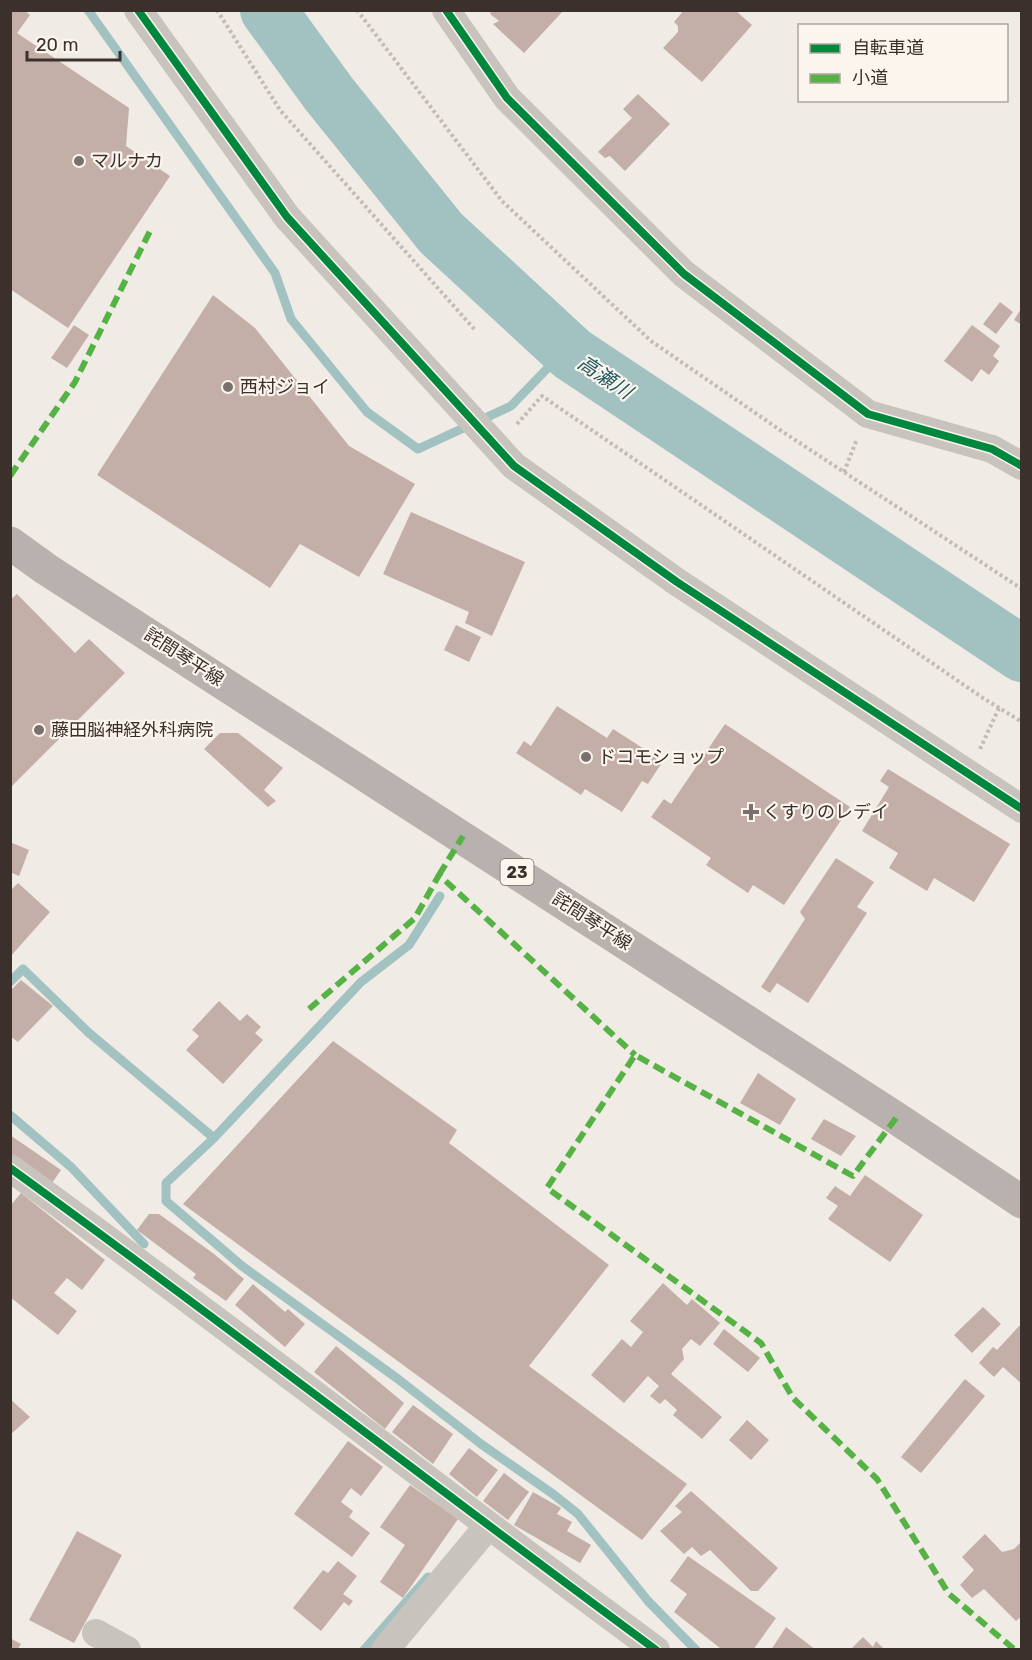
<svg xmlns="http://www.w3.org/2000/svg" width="1032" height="1660" font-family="Rubik,'Noto Sans JP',sans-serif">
<rect width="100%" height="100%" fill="#f0ebe5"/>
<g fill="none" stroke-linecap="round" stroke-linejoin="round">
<path stroke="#a1c2c1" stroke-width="9" d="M 88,10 L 275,273 L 291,319 L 367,412 L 418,449 L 511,406 L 566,349
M 10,982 L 23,969 L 89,1033 L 214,1138 L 361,982 L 409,945 L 440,896
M 10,1115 L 71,1167 L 144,1244
M 214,1138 L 166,1183 L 166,1201 L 242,1266 L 398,1379 L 481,1444 L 553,1494 L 578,1514 L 648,1601 L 696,1650
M 364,1650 L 428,1577"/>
<path stroke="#a1c2c1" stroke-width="56" d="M 268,10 L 329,94 L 441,233 L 572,354 L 1022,654"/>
</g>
<path fill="#c3afa7" d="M 10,10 L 24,10 L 30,15 L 17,33 L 129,108 L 126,146 L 170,176 L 68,328 L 10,289 Z
M 492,10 L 564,10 L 524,53 L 493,24 L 499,21 L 490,14 Z
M 684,10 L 735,10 L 752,25 L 702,82 L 663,48 L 678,32 L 678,26 L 674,22 Z
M 638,94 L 670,124 L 625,171 L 610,156 L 605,158 L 598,152 L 632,118 L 623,109 Z
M 213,295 L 255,328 L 349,446 L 415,484 L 359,577 L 300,544 L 270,588 L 97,475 Z
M 1000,302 L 1013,312 L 996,334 L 983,324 Z
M 1022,307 L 1022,325 L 1014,320 Z
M 74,325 L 89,335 L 67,368 L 51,358 Z
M 972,325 L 1000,346 L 993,356 L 999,361 L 989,375 L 981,369 L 972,382 L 944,361 Z
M 411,512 L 525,562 L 492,636 L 465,623 L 469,612 L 383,574 Z
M 17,594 L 75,653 L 89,639 L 125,673 L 10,788 L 10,600 Z
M 456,625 L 481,637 L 469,662 L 444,650 Z
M 557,706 L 607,738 L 613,729 L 663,761 L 648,784 L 642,781 L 622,812 L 585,789 L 581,795 L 516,753 L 524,741 L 531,746 Z
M 725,724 L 850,807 L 784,905 L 753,885 L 748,893 L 706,865 L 711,858 L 651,817 L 664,799 L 671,804 Z
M 220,733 L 238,733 L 283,768 L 264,790 L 276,801 L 268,807 L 204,749 Z
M 888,769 L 1010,844 L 974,902 L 934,878 L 927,891 L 889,868 L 898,853 L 862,831 L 889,787 L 880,781 Z
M 10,842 L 29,850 L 19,876 L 10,872 Z
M 836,858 L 874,882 L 857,907 L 867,913 L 808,1003 L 777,983 L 770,993 L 761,987 L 805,919 L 800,912 Z
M 18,883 L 50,912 L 10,957 L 10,891 Z
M 21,980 L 53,1006 L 18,1042 L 10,1036 L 10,991 Z
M 219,1001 L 240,1021 L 247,1014 L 261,1027 L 255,1033 L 263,1040 L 223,1084 L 186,1050 L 199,1036 L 192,1030 Z
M 333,1041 L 457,1130 L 449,1143 L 609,1265 L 529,1366 L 687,1484 L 642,1540 L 183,1204 Z
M 758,1073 L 796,1099 L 780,1125 L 740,1103 Z
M 824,1119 L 856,1136 L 841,1156 L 811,1139 Z
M 10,1135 L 61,1170 L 52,1183 L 10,1154 Z
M 865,1175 L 923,1215 L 890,1262 L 828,1219 L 838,1206 L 826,1198 L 835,1186 L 850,1196 Z
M 21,1193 L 105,1260 L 82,1290 L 67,1278 L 54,1293 L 77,1311 L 58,1335 L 10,1297 L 10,1206 Z
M 149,1214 L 159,1214 L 214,1254 L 244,1279 L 226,1301 L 193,1278 L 196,1274 L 137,1230 Z
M 663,1283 L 687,1305 L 692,1299 L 720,1323 L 700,1346 L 691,1339 L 682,1349 L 684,1359 L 671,1374 L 722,1417 L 702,1439 L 673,1415 L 677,1410 L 665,1399 L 660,1404 L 650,1396 L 659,1386 L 648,1376 L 624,1403 L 591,1375 L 622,1339 L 631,1347 L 643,1332 L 630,1321 Z
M 253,1284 L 285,1312 L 288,1309 L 305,1324 L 285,1347 L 235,1305 Z
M 983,1307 L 1001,1324 L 972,1353 L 954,1335 Z
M 1022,1323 L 1022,1384 L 1003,1367 L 994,1377 L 979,1363 L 993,1347 L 997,1350 Z
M 724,1329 L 760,1358 L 748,1372 L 713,1344 Z
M 336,1346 L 404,1403 L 385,1429 L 314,1372 Z
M 965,1379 L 985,1396 L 921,1473 L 901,1457 Z
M 10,1399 L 30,1417 L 10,1435 Z
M 413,1405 L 453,1434 L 433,1464 L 392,1432 Z
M 747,1420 L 769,1440 L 751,1460 L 729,1440 Z
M 348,1441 L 383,1467 L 361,1496 L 351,1488 L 341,1502 L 353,1511 L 349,1517 L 370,1533 L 352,1557 L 294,1514 Z
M 469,1448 L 498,1470 L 477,1497 L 449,1474 Z
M 504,1473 L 529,1492 L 508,1520 L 483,1501 Z
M 410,1485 L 458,1519 L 403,1598 L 380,1582 L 405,1545 L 380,1527 Z
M 691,1491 L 778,1568 L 758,1591 L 751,1591 L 710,1550 L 701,1556 L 692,1547 L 684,1554 L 660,1531 L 682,1512 L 675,1506 Z
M 533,1492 L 561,1508 L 557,1514 L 572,1522 L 567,1531 L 591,1545 L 580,1563 L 514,1525 Z
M 77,1531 L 122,1555 L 74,1643 L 29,1620 Z
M 985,1534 L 1002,1552 L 1014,1549 L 1022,1541 L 1022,1616 L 1016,1621 L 984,1589 L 972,1598 L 960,1585 L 974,1570 L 962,1557 Z
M 688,1556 L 776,1618 L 753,1650 L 719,1650 L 720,1648 L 674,1612 L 687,1594 L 670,1581 Z
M 338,1561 L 357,1576 L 343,1594 L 353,1601 L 349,1606 L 344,1602 L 321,1631 L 293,1608 L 323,1570 L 328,1573 Z
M 786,1627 L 816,1650 L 771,1650 Z
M 863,1637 L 873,1647 L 876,1641 L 885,1650 L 850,1650 Z
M 10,1638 L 21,1644 L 17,1650 L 10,1650 Z"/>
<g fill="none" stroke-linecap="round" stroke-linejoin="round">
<path stroke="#c2bbb6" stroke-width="4" stroke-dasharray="3 3" stroke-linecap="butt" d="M 217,10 L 280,110 L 475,330
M 357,10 L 502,201 L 651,341 L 780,430 L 1022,589
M 517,424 L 542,396 L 983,698 L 1022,722
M 844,472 L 857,439
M 980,749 L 999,708"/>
<path stroke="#c9c3be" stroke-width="28" d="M 138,10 L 287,217 L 514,466 L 677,582 L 1022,809
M 446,10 L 507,98 L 684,274 L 868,414 L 992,449 L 1022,466
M 10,1168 C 228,1326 440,1491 656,1650
M 96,1633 L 127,1650
M 385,1650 L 488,1526"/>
<path stroke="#b8b1ad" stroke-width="33" d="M 10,543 L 46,569 L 896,1118 L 1022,1202"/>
<path stroke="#57b246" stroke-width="6" stroke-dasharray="12 6" stroke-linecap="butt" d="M 10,476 L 75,382 L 151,229
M 439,875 L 463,836
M 309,1009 L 415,918 L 439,875 L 635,1055
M 896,1118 L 853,1176 L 635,1055 L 547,1188 L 761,1343 L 793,1398 L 877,1479 L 949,1594 L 1015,1650"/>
<defs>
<path id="cycleway" d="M 138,10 L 287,217 L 514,466 L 677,582 L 1022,809
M 446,10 L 507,98 L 684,274 L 868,414 L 992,449 L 1022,466
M 10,1168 C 228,1326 440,1491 656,1650"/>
</defs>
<use href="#cycleway" stroke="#fbf5ee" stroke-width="11"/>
<use href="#cycleway" stroke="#00873e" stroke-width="8"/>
</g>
<g fill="#7a716c" stroke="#fbf5ee" stroke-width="2">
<circle cx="79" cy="161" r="6"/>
<circle cx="228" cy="387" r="6"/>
<circle cx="39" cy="730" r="6"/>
<circle cx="586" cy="757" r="6"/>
<path d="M748 803h6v6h6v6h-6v6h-6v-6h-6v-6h6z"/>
</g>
<g text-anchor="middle" stroke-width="4.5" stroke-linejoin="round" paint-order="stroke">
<rect fill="#fbf5ee" stroke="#756b66" stroke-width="1.5" x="500.5" y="859" width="33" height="26" rx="4.5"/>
<g font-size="16" font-weight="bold" fill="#3b302b">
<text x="517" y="878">23</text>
</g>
<g font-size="18" fill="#3b302b" stroke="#fbf5ee" text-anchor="start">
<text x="91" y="167">マルナカ</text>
<text x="240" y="393">西村ジョイ</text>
<text x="51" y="736">藤田脳神経外科病院</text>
<text x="598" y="763">ドコモショップ</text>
<text x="763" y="818">くすりのレデイ</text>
</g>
<g font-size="18" fill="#3b302b" stroke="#fbf5ee">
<text transform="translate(184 657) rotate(33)" y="6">詫間琴平線</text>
<text transform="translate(592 921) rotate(33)" y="6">詫間琴平線</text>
</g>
<g font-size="20" font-style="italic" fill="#1f5a5e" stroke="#fbf5ee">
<text transform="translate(605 377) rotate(34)" y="7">高瀬川</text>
</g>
</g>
<rect width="1032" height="1660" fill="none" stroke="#3b302b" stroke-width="24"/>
<rect x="798" y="24" width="210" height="78" fill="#fbf5ee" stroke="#aea6a0" stroke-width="1.5"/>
<rect x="810" y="44" width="30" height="9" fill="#00873e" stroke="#aea6a0" stroke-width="1.5"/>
<text x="852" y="54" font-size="18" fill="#3b302b">自転車道</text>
<rect x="810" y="74" width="30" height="9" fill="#57b246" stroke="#aea6a0" stroke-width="1.5"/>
<text x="852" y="84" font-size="18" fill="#3b302b">小道</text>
<path d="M27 51v9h93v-9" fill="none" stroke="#3b302b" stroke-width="3"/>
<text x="36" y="51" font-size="18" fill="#3b302b" stroke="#fbf5ee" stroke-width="4.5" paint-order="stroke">20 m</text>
</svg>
